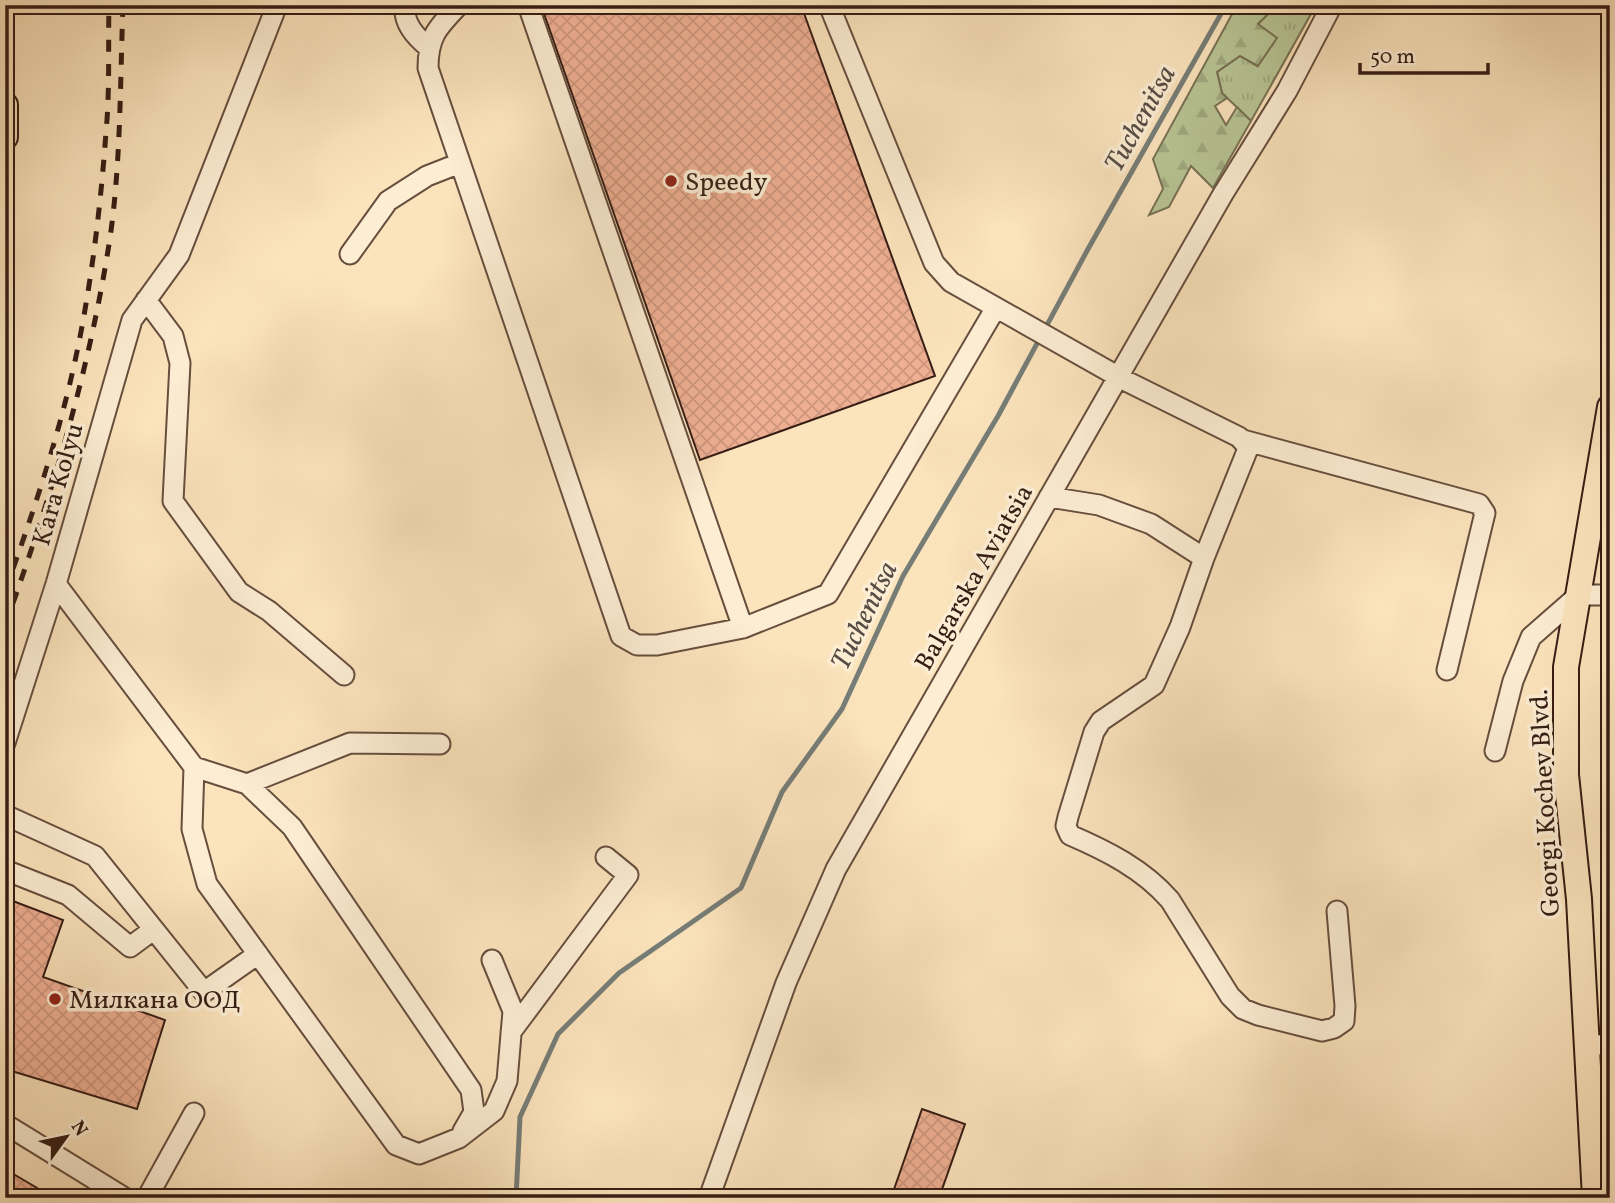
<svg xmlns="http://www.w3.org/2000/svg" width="1615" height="1203" font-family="Vollkorn,serif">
<defs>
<pattern id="grass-tufts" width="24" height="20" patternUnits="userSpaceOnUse" patternTransform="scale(1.75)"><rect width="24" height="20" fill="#b8c595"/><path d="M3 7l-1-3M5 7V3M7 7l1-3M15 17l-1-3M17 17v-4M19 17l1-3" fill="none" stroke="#9fa980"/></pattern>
<pattern id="forest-firs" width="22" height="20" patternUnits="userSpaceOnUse" patternTransform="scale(1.75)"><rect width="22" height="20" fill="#b8c595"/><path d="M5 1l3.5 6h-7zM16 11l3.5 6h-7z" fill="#9fa980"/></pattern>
<pattern id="building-cross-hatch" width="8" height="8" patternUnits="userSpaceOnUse" patternTransform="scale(1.75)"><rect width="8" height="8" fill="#eeaf92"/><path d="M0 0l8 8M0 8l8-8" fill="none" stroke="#cd967d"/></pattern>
</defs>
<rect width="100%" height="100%" fill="#fbe3bc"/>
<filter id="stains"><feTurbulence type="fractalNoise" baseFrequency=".00286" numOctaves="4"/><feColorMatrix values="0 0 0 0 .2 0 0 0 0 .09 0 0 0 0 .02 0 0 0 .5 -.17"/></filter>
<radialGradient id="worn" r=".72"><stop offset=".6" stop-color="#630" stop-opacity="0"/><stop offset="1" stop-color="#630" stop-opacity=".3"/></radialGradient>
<path fill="url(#grass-tufts)" stroke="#777154" stroke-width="2" d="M 1277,5 L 1316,5 L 1251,121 L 1222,93 L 1217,72 L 1240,56 L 1257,66 L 1258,24 Z"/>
<path fill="url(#forest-firs)" stroke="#777154" stroke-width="2" d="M 1237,5 L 1277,5 L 1258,24 L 1277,38 L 1258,66 L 1240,56 L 1217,72 L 1222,93 L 1227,98 L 1215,106 L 1226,125 L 1237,107 L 1251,121 L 1213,188 L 1191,166 L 1169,207 L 1149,215 L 1163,189 L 1153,159 Z"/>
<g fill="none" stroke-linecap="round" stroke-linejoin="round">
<path stroke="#767d77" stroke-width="5" d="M 516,1198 L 520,1117 L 558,1034 L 619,973 L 741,888 L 782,792 L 842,709 L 903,576 L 998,416 L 1088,249 L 1226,5"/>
</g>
<path fill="url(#building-cross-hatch)" stroke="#361d14" stroke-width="2" d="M 541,5 L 801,5 L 935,376 L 700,460 Z
M 5,898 L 63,920 L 43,977 L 165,1020 L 137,1109 L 5,1069 L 5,1055 L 11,1039 L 5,1037 Z
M 922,1109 L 965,1124 L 939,1198 L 891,1198 Z
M 5,1169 L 54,1198 L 5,1198 Z"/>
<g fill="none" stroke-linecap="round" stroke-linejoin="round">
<defs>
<path id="minor" d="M 405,5 C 403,23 415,36 428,47
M 459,5 C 438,27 428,36 428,68 L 621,636 L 637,645 L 657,645 L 743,628 L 828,594 L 995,309
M 528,5 L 743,628
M 829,5 L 934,263 L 951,282 L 1126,381 L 1239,437 L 1247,446 L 1247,451 L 1204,558 L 1180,627 L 1154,685 L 1101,721 L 1094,732 L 1068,817 L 1066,826 L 1070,835 C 1107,851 1143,869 1170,900 L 1230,996 L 1243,1009 L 1258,1015 L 1322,1031 L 1334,1028 L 1344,1021 L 1345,1006 L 1337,911
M 350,254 L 388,201 L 427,176 L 460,163
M 146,300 L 173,336 L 180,363 L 173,501 L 239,592 L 269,611 L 344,675
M 1243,440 L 1479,504 L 1485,513 L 1447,670
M 1049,497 L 1099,505 L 1151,524 L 1204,558
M 56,584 L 194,767 L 192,829 L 207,884 L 396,1145 L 419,1154 L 459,1138 L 494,1111 L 507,1081 L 513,1011 L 492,960
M 5,743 L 56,584 L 132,320 L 179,255 L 277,5
M 1495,751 L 1513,681 L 1531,637 L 1579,595 L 1610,595
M 194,767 L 247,784 L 292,827 L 471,1090 L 474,1112 L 463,1131
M 247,784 L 350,743 L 440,744
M 5,815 L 95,856 L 204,992 L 258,954
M 5,870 L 68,895 L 130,947 L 153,930
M 511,1032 L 628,875 L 606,857
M 1587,1046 L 1610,1044
M 5,1124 L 125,1198
M 147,1198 L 194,1113
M 709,1198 L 786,983 L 836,869 L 1223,194 L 1287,91 L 1332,5"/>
<path id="major" d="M 5,105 L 5,137
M 1595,1198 L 1579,899 L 1566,775 L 1566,667 L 1610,407"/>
</defs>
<use href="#minor" stroke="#674e3e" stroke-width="23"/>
<use href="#major" stroke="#361d14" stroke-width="28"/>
<use href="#minor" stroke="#fcedd3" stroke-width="19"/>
<use href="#major" stroke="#fbe3bc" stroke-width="24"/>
<path stroke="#361d14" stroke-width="5" stroke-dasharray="12 12" stroke-linecap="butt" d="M 5,591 C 35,508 63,424 80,337 C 93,270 101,201 106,132 C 110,90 108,47 109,5
M 5,626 C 51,496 89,374 110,238 C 121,162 120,82 123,5"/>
</g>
<g fill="#8f2418" stroke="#fcedd3" stroke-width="2.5">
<circle cx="671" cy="181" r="7"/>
<circle cx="55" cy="999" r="7"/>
</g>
<g text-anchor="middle" stroke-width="7" stroke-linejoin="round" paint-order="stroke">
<g font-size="26" fill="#361d14" stroke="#fcedd3" text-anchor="start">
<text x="685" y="190">Speedy</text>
<text x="69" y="1008">Милкана OOД</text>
</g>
<g font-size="26" fill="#361d14" stroke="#fcedd3">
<text transform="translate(57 484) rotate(-74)" y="9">Kara Kolyu</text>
<text transform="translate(973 577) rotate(-60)" y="9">Balgarska Aviatsia</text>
<text transform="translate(1544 803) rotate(-93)" y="9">Georgi Kochev Blvd.</text>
</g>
<g font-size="28" font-style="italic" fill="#564d46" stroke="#fcedd3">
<text transform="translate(1139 118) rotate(-61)" y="10">Tuchenitsa</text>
<text transform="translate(863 615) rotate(-64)" y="10">Tuchenitsa</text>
</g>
</g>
<rect width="1615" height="1203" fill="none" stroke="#fbe3bc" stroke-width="28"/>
<rect x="7" y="7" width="1601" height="1189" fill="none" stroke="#361d14" stroke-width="3.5"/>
<rect x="14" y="14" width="1587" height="1175" fill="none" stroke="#361d14" stroke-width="2"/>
<g transform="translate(66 1137) rotate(57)" stroke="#fcedd3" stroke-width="5" paint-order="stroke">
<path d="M0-5L12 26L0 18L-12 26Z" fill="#361d14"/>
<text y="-10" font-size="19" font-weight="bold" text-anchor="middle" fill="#361d14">N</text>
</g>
<path d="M1360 63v10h128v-10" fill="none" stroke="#361d14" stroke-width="3.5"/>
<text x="1370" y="63" font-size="21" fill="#361d14" stroke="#fcedd3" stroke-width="5" paint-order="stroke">50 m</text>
<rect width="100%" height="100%" filter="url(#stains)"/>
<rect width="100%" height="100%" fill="url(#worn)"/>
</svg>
